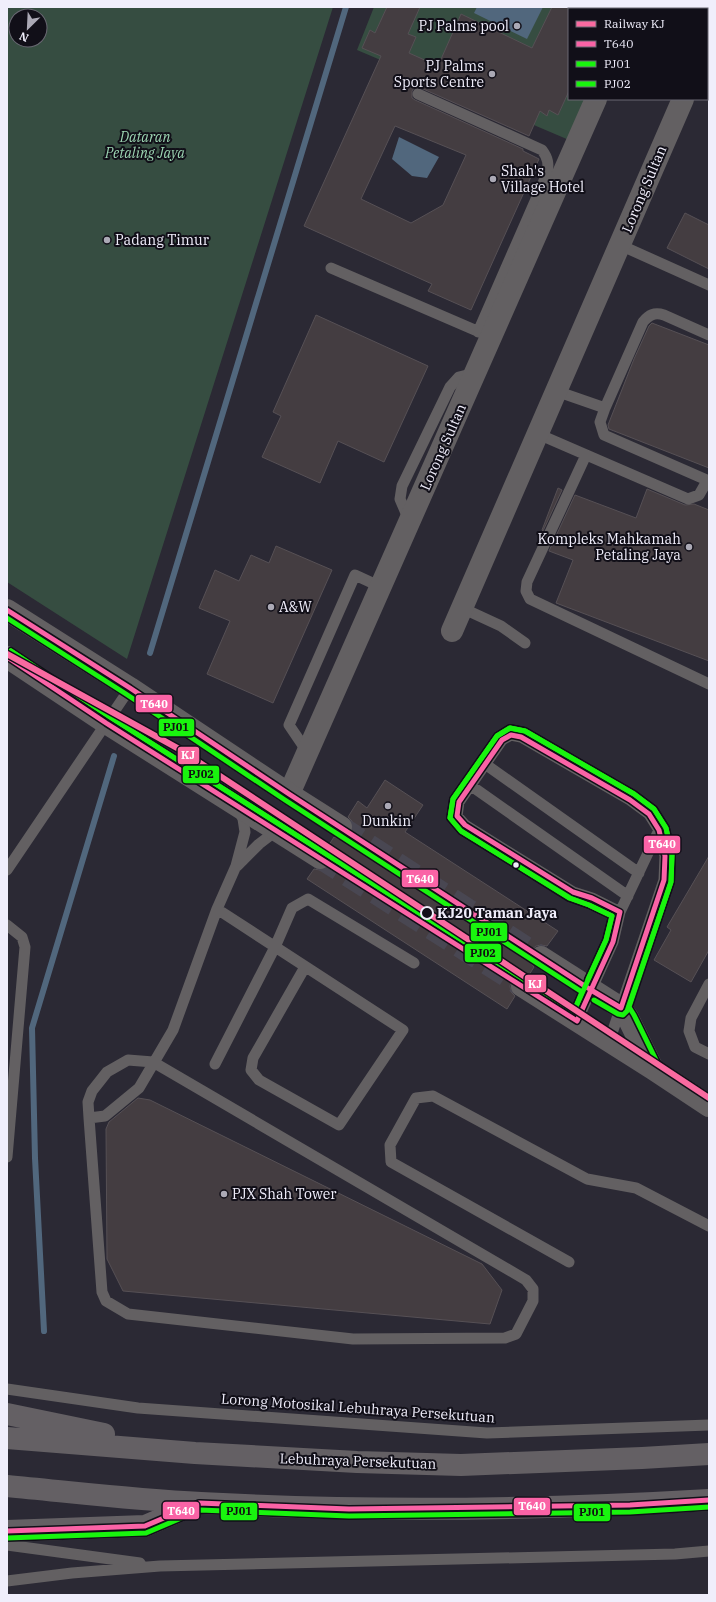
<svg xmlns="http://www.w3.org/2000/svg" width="716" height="1602" font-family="'IBM Plex Serif',serif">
<rect width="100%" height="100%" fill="#2b2934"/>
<path fill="#364d41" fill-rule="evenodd" d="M 7,7 L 333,7 L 127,659 L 7,582 ZM 16,16 L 40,16 L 40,40 L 16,40 Z
M 374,7 L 626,7 L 625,9 L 569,9 L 569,99 L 586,99 L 569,140 L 357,50 Z"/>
<path fill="#51677d" d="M 477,7 L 543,7 L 527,39 L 474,13 Z
M 399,137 L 439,157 L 427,178 L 412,176 L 392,159 Z"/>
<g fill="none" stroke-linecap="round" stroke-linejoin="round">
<path stroke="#51677d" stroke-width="6" d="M 150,653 L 346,7
M 44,1331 L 35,1158 L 32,1028 L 114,756"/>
</g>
<path fill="#443d41" stroke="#565055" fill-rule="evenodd" d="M 387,7 L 420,7 L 408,34 L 416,37 L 409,53 L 438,66 L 461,14 L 532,48 L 552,7 L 569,7 L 569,91 L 558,115 L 549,110 L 547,116 L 540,111 L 529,136 L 421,88 L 414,88 L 412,91 L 412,98 L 415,100 L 523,149 L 523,151 L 539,159 L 471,310 L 428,291 L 432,284 L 304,226 L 381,56 L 362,48 L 370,30 L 375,33 ZM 395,126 L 466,155 L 443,205 L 411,223 L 361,199 Z
M 685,213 L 709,225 L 709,269 L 667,248 Z
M 316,315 L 428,366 L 384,462 L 338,441 L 320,483 L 262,457 L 281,416 L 273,412 Z
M 652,323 L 709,345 L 709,468 L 609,429 L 608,425 L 634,359 L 649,326 Z
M 558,488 L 562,490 L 543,531 L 542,530 Z
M 647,489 L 685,505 L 694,504 L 709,510 L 709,661 L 556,603 L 573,560 L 549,551 L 575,495 L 636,518 Z
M 276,546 L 332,570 L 273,703 L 207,674 L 230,621 L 199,608 L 215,570 L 239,581 L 251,555 L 269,563 Z
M 385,780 L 423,805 L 405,832 L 558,931 L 547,946 L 541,945 L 536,946 L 531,950 L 529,957 L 530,962 L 534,967 L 529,975 L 522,974 L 516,975 L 512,979 L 510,986 L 511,992 L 515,996 L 507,1009 L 307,879 L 314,869 L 320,870 L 326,869 L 330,865 L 332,858 L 331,853 L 327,848 L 334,837 L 341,839 L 347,838 L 351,834 L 353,827 L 352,821 L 348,817 L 358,801 L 367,808 Z
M 709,856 L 709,950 L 691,982 L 654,960 L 671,930 L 667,927 Z
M 138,1098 L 150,1100 L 482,1264 L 502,1290 L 490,1324 L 123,1291 L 107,1259 L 106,1129 L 109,1122 Z"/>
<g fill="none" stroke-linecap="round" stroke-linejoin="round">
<path stroke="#494752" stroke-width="22" stroke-dasharray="22 11" stroke-linecap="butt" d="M 341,827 L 541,957
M 320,858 L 522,986"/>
<path stroke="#636062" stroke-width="11" d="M 418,94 L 542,150 C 548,158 549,164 547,174 L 505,270 L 518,275
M 620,245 L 709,285
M 331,268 L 491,337
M 478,332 L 505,270
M 709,335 L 664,315 C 654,312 649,315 643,322 L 605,408 L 600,422 L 604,435 L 709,481
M 556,391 L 605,408
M 538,434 L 688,499 L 699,495 L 707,481
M 586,455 L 527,582 L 526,591 L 530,599 L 709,684
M 409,520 L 400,499 L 402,486 L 450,387 L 459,377 L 471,374 L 475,371
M 462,608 L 501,626 L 525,643
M 308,753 L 289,725 L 355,575 L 381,587
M 485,764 L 639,873
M 470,785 L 628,896
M 237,866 L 259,844 L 276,831
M 7,870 L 130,688
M 217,909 L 403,1030 L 339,1125 L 259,1080 L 251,1070 L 253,1058 L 305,967
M 620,912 L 659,830
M 7,925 L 22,937 L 25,947 L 7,1157
M 709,984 L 691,1018 L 689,1031 L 695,1047 L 709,1054
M 577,1021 L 613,942 L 620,912 L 592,898 L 573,892 L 465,825 L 457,816 L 459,802 L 502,740 L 511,735 L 521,737 L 630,800 L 649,814 L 659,830 L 665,856 L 664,880 L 609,1042
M 215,1064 L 275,947 L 292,908 L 308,899 L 414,963
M 89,1118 L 102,1292 L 106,1301 L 128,1314 L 353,1339 L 505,1338 L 516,1334 L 533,1301 L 533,1289 L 526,1280 L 153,1062 L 128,1060 L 107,1072 L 92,1091 L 88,1102 L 89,1118 L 105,1116 L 139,1088 L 173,1030 L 217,909 L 236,866 L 245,832 L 243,819 L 239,810
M 569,1262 L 391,1162 L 390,1145 L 416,1098 L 433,1096 L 587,1179 L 636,1188 L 709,1226
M 7,1389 L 138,1408 L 487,1433 L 709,1425
M 7,1545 L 140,1563
M 7,1581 L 72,1573 L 160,1566 L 675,1554 L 709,1551"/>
<path stroke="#636062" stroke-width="22" d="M 636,9 L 637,7
M 707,44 L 709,40
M 452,631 L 683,99
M 289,794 L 596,99"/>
<path stroke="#636062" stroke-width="22" d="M 7,610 L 130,688 L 289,794 L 341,827
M 7,657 L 106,723 L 320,858
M 541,957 L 621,1008 L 628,1018 L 653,1069
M 522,986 L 653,1069 L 709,1106"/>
<path stroke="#646064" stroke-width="22" d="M 7,1414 L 104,1434
M 7,1438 L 195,1453 L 357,1462 L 461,1465 L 642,1458 L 709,1454
M 7,1486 C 71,1492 136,1500 201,1503 C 370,1512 540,1510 709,1500
M 7,1531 L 145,1526 L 196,1504"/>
<defs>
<path id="bus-1" d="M 7,610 L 130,688 L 289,794 L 591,990
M 7,657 L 106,723 L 577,1021 L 591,990
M 511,735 L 521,737 L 630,800 L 649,814 L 659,830 L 665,856 L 664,880 L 621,1008 L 591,990 L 613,942 L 620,912 L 592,898 L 573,892 L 465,825 L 457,816 L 459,802 L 502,740 Z
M 7,1531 L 145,1526 L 199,1503 L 349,1509 L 630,1505 L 709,1500"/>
<path id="bus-2" d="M 7,618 L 126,694 L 285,800 L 582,992 L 574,1011 L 110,717 L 11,651
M 588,979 L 606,940 L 612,916 L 589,905 L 569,898 L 461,831 L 450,818 L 453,799 L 497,736 L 510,728 L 525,731 L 634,794 L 654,809 L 666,828 L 672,855 L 671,882 L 627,1011 L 623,1015 L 618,1014 L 594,1000
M 7,1538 L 146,1533 L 200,1510 L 349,1516 L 630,1512 L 709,1507"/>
<path id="bus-3" d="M 11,651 L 110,717 L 574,1011 L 606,940 L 612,916 L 589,905 L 570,898 L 461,831 L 450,818 L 453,799 L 497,736 L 510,728 L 525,731 L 634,794 L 654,809 L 666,828 L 672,855 L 671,882 L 629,1007 L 634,1015 L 658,1064 L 709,1098"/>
</defs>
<use href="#bus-1" stroke="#110f18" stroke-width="8"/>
<use href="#bus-2" stroke="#110f18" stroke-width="8"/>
<use href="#bus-3" stroke="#110f18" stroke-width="8"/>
<use href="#bus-1" stroke="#fa63a6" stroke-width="5"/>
<use href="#bus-2" stroke="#19f40e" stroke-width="5"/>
<use href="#bus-3" stroke="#19f40e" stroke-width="5"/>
<defs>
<path id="rail-1" d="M 7,654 L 179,749 L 709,1098"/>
</defs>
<use href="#rail-1" stroke="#110f18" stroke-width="9"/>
<use href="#rail-1" stroke="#f96aa0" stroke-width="6"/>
</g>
<g fill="#aba9b5" stroke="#110f18" stroke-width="1.5">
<circle cx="517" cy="26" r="4"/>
<circle cx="492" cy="74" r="4"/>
<circle cx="493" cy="179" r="4"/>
<circle cx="107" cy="240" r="4"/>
<circle cx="689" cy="547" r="4"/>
<circle cx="271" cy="607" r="4"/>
<circle cx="388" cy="806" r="4"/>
<circle cx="224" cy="1194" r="4"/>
</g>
<circle fill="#f0eefb" stroke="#110f18" stroke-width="1.5" cx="516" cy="865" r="3.5"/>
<circle fill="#110f18" stroke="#f0eefb" stroke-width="2" cx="427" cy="913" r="6"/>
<g text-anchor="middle" stroke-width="4" stroke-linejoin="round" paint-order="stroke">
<g font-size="14" fill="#f0eefb" stroke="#110f18" text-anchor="start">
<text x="509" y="31" text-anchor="end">PJ Palms pool</text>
<text x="484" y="71" text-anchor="end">PJ Palms<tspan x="484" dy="16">Sports Centre</tspan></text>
<text x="501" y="176">Shah's<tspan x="501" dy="16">Village Hotel</tspan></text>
<text x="115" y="245">Padang Timur</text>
<text x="681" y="544" text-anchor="end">Kompleks Mahkamah<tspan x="681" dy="16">Petaling Jaya</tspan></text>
<text x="279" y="612">A&amp;W</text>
<text x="388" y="826" text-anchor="middle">Dunkin'</text>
<text x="232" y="1199">PJX Shah Tower</text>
</g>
<g font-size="14" font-style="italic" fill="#9cd5b2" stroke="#110f18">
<text x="145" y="142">Dataran<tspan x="145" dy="16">Petaling Jaya</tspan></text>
</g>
<g font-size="14" fill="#f0eefb" stroke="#110f18">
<text transform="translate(644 189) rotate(-67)" y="5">Lorong Sultan</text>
<text transform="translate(443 447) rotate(-66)" y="5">Lorong Sultan</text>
<text transform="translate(358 1408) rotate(4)" y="5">Lorong Motosikal Lebuhraya Persekutuan</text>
<text transform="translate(358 1461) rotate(2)" y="5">Lebuhraya Persekutuan</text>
</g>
<g font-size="14" font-weight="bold" fill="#f0eefb" stroke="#110f18" text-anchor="start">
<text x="437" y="918">KJ20 Taman Jaya</text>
</g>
</g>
<g stroke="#110f18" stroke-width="1.5">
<rect x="135" y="694" width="38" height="19" rx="4" fill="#fa63a6"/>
<rect x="158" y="718" width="37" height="19" rx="4" fill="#19f40e"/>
<rect x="177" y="746" width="23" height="19" rx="4" fill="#f96aa0"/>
<rect x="182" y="765" width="38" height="19" rx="4" fill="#19f40e"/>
<rect x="643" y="835" width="38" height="19" rx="4" fill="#fa63a6"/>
<rect x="401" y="869" width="38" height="19" rx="4" fill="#fa63a6"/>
<rect x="470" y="922" width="38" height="20" rx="4" fill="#19f40e"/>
<rect x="464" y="943" width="38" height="20" rx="4" fill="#19f40e"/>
<rect x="524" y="974" width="23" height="19" rx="4" fill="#f96aa0"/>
<rect x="513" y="1497" width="38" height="19" rx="4" fill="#fa63a6"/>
<rect x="162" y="1501" width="38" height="19" rx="4" fill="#fa63a6"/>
<rect x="220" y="1502" width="38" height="19" rx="4" fill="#19f40e"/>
<rect x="573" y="1503" width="38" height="19" rx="4" fill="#19f40e"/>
</g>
<g font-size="11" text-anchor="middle" font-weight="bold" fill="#fff">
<text x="154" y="708">T640</text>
<text x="188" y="759">KJ</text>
<text x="662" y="848">T640</text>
<text x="420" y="883">T640</text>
<text x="535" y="988">KJ</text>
<text x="532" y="1510">T640</text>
<text x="181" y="1515">T640</text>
</g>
<g font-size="11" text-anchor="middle" font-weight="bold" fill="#111">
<text x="176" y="731">PJ01</text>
<text x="201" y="778">PJ02</text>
<text x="489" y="936">PJ01</text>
<text x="483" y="957">PJ02</text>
<text x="239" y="1515">PJ01</text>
<text x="592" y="1516">PJ01</text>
</g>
<rect width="716" height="1602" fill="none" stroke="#f0eefb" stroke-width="16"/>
<rect x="568" y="8" width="140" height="92" fill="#110f18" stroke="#6a6873"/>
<rect x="576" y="21" width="20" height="6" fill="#f96aa0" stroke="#6a6873"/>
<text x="604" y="28" font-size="12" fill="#f0eefb">Railway KJ</text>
<rect x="576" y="41" width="20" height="6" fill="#fa63a6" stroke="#6a6873"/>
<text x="604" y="48" font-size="12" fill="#f0eefb">T640</text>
<rect x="576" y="61" width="20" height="6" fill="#19f40e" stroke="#6a6873"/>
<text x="604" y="68" font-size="12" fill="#f0eefb">PJ01</text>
<rect x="576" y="81" width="20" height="6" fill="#19f40e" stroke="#6a6873"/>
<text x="604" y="88" font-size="12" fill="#f0eefb">PJ02</text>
<g transform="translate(28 28) rotate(204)"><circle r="19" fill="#110f18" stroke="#6a6873"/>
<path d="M0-3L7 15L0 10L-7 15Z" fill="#aba9b5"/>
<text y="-6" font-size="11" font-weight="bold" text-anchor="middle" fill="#f0eefb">N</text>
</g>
</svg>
